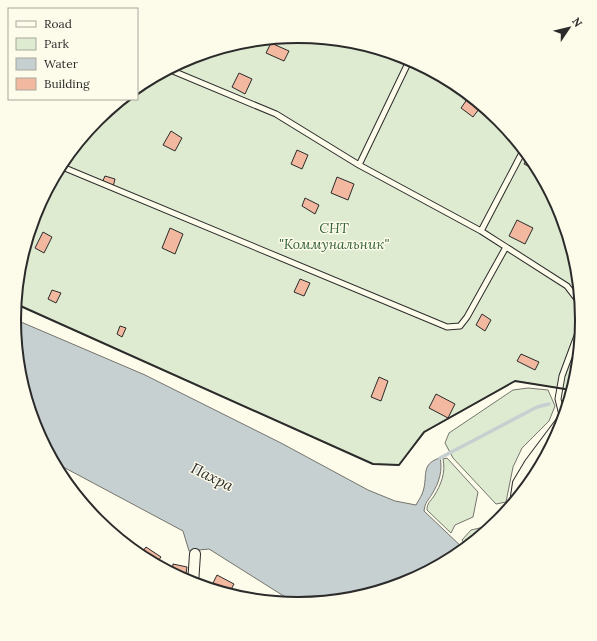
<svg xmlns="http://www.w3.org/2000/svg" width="597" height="641" font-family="Lora,serif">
<rect width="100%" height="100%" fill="#fdfbea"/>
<path fill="#deebd1" stroke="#74746e" d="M 299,36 C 336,40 373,43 408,58 C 459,79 503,117 535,162 C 540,169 543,178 548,186 C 580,247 594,323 571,390 L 515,381 L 425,432 L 399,465 L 373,464 L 16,304 L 20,265 L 36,211 L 62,162 L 97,119 L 122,99 L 137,99 L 137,87 L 141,84 L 190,58 L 243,41 Z
M 528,388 L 548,390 L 555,406 L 549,421 L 522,448 L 513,467 L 506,502 L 496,504 L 453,458 L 445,443 L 449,433 L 513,390 Z
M 447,458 L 478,492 L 473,517 L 455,525 L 451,533 L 427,510 C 427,503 430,502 434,496 C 441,485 446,472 443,459 Z
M 497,524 L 467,548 L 462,540 L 471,530 Z"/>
<path fill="#c7d0d0" stroke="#74746e" d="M 14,319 L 145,375 L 281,443 L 368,490 L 395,501 L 416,505 C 418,501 421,497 422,494 C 429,478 419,464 440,458 C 443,470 439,483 432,494 C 428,501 425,502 424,511 L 465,550 L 456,557 L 407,583 L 354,600 L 298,605 L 209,549 L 189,551 L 183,531 L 52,461 L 36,429 L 19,376 Z"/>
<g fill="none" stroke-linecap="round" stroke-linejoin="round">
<path stroke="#c7d0d0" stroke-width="3.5" d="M 565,399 L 573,389
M 440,458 L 537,407 L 549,404"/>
</g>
<path fill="#f2b8a0" stroke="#2b2b2b" d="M 271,43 L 289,51 L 284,61 L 266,53 Z
M 239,73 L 252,79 L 245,94 L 232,87 Z
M 470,95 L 482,105 L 473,117 L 461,108 Z
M 171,131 L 182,138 L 175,151 L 163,145 Z
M 297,150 L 308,155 L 302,169 L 291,164 Z
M 529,155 L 535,163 L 540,172 L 524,164 Z
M 105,176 L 115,179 L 113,187 L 102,183 Z
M 337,177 L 354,184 L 348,200 L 331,193 Z
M 305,198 L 319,205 L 315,214 L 302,206 Z
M 517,220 L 533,228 L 525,244 L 509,236 Z
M 170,228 L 183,234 L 175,254 L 162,248 Z
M 43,232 L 52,237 L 44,253 L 35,248 Z
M 300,279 L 310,283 L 304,296 L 294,292 Z
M 52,290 L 61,293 L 56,303 L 48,299 Z
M 482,314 L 491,320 L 485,331 L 476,325 Z
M 120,326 L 126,328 L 122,337 L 117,334 Z
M 521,354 L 539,362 L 535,370 L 517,361 Z
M 379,377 L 388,381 L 381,401 L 371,397 Z
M 436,394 L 455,404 L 448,418 L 429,408 Z
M 146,547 L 161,557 L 155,565 L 139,556 Z
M 173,564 L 187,567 L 185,581 L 172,574 Z
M 217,575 L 234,584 L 228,595 L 210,589 Z"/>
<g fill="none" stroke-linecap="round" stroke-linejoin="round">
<defs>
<path id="service" d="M 168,69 L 276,114 L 359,165 L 481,231 L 567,286 L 580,303 L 581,325 L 562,376 L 558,399 L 563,419
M 359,165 L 410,59
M 60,166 L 447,327 L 460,326 L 467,317 L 506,247
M 481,231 L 524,149"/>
<path id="minor" d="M 515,503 L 518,483 L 530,463 L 563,419
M 193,584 L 195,554"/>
</defs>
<use href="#service" stroke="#2b2b2b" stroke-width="7"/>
<use href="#minor" stroke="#2b2b2b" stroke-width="12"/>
<use href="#service" stroke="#fdfbea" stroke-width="5"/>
<use href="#minor" stroke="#fdfbea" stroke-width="10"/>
<path stroke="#2b2b2b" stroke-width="2" d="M 16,304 L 373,464 L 399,465 L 424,432 L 515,381 L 571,390 L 578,369"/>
</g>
<g text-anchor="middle" stroke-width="3" stroke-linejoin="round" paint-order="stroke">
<g font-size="14" font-style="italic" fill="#34623c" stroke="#fdfbea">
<text x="334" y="233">СНТ<tspan x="334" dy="16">"Коммунальник"</tspan></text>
</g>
<g font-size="15" font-style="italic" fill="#2b2b2b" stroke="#fdfbea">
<text transform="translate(212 477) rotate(26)" y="5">Пахра</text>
</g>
</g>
<path d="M0 0H597V641H0ZM21 320a277 277 0 1 1 554 0a277 277 0 1 1-554 0Z" fill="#fdfbea" fill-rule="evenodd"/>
<path fill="none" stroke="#2b2b2b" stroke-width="2" d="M21 320a277 277 0 1 1 554 0a277 277 0 1 1-554 0Z"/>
<rect x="8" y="8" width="130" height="92" fill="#fdfbea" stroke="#a9a89e"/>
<rect x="16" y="21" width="20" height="6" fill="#fdfbea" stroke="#a9a89e"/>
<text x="44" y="28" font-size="12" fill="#2b2b2b">Road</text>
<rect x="16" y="38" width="20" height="12" fill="#deebd1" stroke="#a9a89e"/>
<text x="44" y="48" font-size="12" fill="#2b2b2b">Park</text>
<rect x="16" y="58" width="20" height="12" fill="#c7d0d0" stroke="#a9a89e"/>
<text x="44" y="68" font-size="12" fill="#2b2b2b">Water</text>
<rect x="16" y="78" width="20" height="12" fill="#f2b8a0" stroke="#a9a89e"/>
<text x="44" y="88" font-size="12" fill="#2b2b2b">Building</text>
<g transform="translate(569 28) rotate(55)" stroke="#fdfbea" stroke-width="3" paint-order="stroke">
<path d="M0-3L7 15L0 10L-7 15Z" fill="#2b2b2b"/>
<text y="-6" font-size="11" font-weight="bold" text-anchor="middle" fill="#2b2b2b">N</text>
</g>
</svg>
